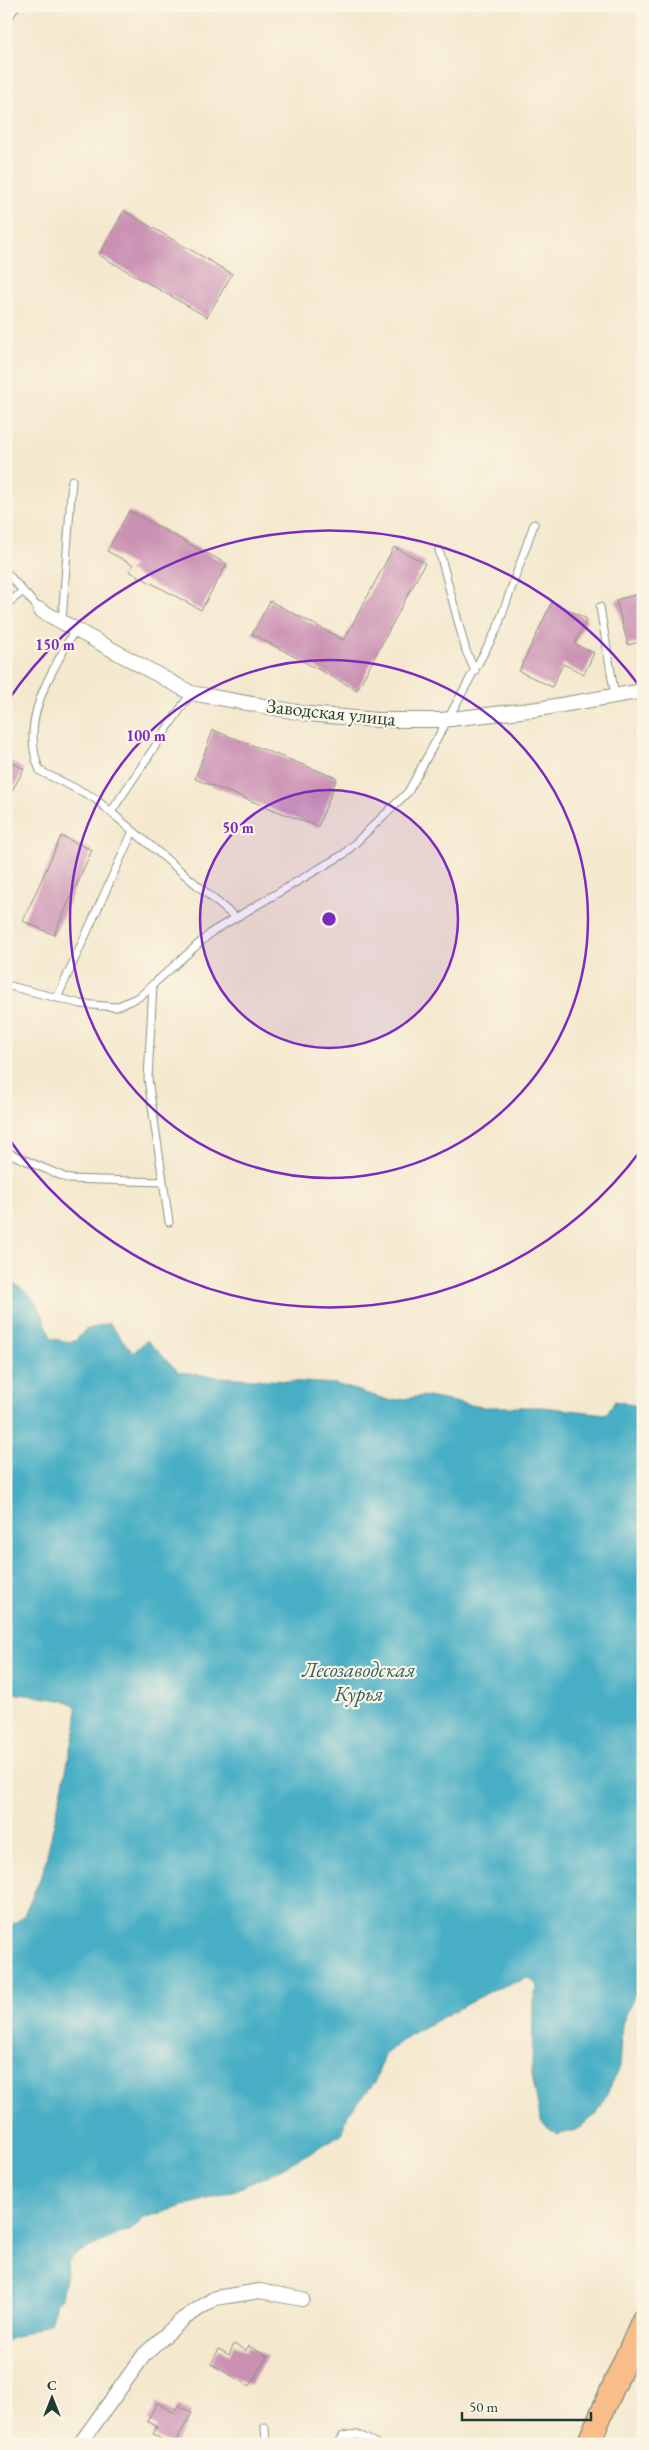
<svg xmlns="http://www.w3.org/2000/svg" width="649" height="2450" font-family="'EB Garamond',serif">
<rect width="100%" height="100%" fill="#fcf5e5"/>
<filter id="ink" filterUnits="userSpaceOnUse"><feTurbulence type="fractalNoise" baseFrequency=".02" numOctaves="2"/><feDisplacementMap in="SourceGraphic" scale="10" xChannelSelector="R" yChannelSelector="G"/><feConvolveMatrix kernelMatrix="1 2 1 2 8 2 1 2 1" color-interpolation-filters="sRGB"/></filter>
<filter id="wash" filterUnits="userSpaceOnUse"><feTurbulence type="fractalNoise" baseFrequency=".0096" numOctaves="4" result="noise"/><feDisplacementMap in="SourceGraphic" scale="20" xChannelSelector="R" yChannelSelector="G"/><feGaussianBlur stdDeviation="1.12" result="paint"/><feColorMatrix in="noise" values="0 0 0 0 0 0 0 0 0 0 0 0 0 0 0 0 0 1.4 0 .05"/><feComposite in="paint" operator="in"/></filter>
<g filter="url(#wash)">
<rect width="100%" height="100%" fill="#f4e8ce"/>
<path fill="#46aec5" stroke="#32767c" d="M 6,1280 C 36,1294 40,1308 51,1337 L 64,1342 L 75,1341 L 85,1330 L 109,1323 L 133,1353 L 147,1340 L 179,1372 L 220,1377 L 336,1384 L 391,1401 L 422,1396 L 482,1407 L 542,1407 L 606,1414 L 615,1401 L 643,1407 L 643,1975 L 622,2024 L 619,2069 L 597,2114 L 576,2130 L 557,2135 L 541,2122 L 532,2075 L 533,2001 L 538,1985 L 528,1978 L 495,1989 L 411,2034 L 384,2055 L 375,2082 L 348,2114 L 341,2134 L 320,2147 L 269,2175 L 230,2192 L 144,2218 L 130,2231 L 123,2232 L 78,2253 L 68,2263 L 61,2298 L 56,2302 L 50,2323 L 6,2341 L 6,1929 L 23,1917 L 43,1872 L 77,1722 L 76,1706 L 67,1701 L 6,1692 Z"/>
<g id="blocks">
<path fill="#ca91b3" d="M 124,211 L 232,274 L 207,317 L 99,255 Z
M 129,511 L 227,564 L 201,610 L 129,571 L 133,565 L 107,551 Z
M 394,547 L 425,563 L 357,690 L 252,634 L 270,601 L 344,640 Z
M 643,593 L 643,641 L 628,645 L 616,600 Z
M 552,602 L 587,619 L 575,644 L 594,653 L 584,674 L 563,664 L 552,687 L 519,671 Z
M 213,730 L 337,778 L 318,827 L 195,779 Z
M 6,759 L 24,769 L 6,802 Z
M 61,836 L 92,850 L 54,935 L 23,921 Z
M 234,2344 L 246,2351 L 248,2346 L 267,2356 L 250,2386 L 211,2364 L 219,2349 L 229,2355 Z
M 157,2403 L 174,2413 L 178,2405 L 192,2413 L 174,2444 L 169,2444 L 153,2434 L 157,2427 L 147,2421 Z"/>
</g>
</g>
<g filter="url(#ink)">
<use href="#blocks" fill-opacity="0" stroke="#8a9281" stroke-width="1"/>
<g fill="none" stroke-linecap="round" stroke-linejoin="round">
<defs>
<path id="service" d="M 6,21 L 16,6
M 439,550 L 466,651 L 475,671
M 6,572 L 40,610
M 6,605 L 23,591
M 600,607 L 615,696
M 62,622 L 72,480
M 75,629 C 52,674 18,719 40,771 L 93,797 L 236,918
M 111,812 L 191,693
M 153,984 L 148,1079 L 169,1222
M 6,985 L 81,1004 L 116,1007 L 139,997 L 213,931 L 344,854 L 408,792 L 497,629 L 534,524
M 57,998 L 133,831
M 6,1152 L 69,1179 L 163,1182
M 265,2427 L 266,2444
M 338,2444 L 343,2436 L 357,2434 L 377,2444"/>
<path id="minor" d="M 40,610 L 191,693 L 308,714 L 377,720 L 442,720 L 538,709 L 643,691
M 80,2444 L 144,2355 L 183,2319 L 215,2298 L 260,2291 L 302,2299"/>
<path id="primary" d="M 588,2444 L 643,2320"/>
</defs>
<use href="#service" stroke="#8a9281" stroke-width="9"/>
<use href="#minor" stroke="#8a9281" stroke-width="16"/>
<use href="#primary" stroke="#8a9281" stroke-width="25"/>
<use href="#service" stroke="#fff" stroke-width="7"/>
<use href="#minor" stroke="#fff" stroke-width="14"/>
<use href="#primary" stroke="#f8bd89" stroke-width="22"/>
</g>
</g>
<circle cx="329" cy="919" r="129" fill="#7b2cbf" fill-opacity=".12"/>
<g fill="none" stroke="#7b2cbf" stroke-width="2.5">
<circle cx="329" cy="919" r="129"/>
<circle cx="329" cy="919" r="259"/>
<path d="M641 1150A388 388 0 0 1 7 1136M7 702A388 388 0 0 1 641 688"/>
</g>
<g text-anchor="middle" stroke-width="4.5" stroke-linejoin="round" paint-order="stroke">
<g font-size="20" fill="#1f3d34" stroke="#fcf5e5">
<text transform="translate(331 712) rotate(6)" y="7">Заводская улица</text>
</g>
<g font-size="21" font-style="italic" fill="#2b5f60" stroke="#fcf5e5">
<text x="359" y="1677">Лесозаводская<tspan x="359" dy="24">Курья</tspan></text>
</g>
</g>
<circle cx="329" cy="919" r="8" fill="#7b2cbf" stroke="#fcf5e5" stroke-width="2.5"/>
<g font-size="15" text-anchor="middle" font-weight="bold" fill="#7b2cbf" stroke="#fcf5e5" stroke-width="4.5" stroke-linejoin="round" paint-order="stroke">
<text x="55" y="650">150 m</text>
<text x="146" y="741">100 m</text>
<text x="238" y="833">50 m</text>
</g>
<rect width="649" height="2450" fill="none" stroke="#fcf5e5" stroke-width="25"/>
<g transform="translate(52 2398)" stroke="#fcf5e5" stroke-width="4" paint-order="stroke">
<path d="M0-4L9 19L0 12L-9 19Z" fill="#1f3d34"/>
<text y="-8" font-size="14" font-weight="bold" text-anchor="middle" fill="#1f3d34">С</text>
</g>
<path d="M462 2412v8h129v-8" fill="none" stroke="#1f3d34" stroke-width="2.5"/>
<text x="469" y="2412" font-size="15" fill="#1f3d34" stroke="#fcf5e5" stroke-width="4" paint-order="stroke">50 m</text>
</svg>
